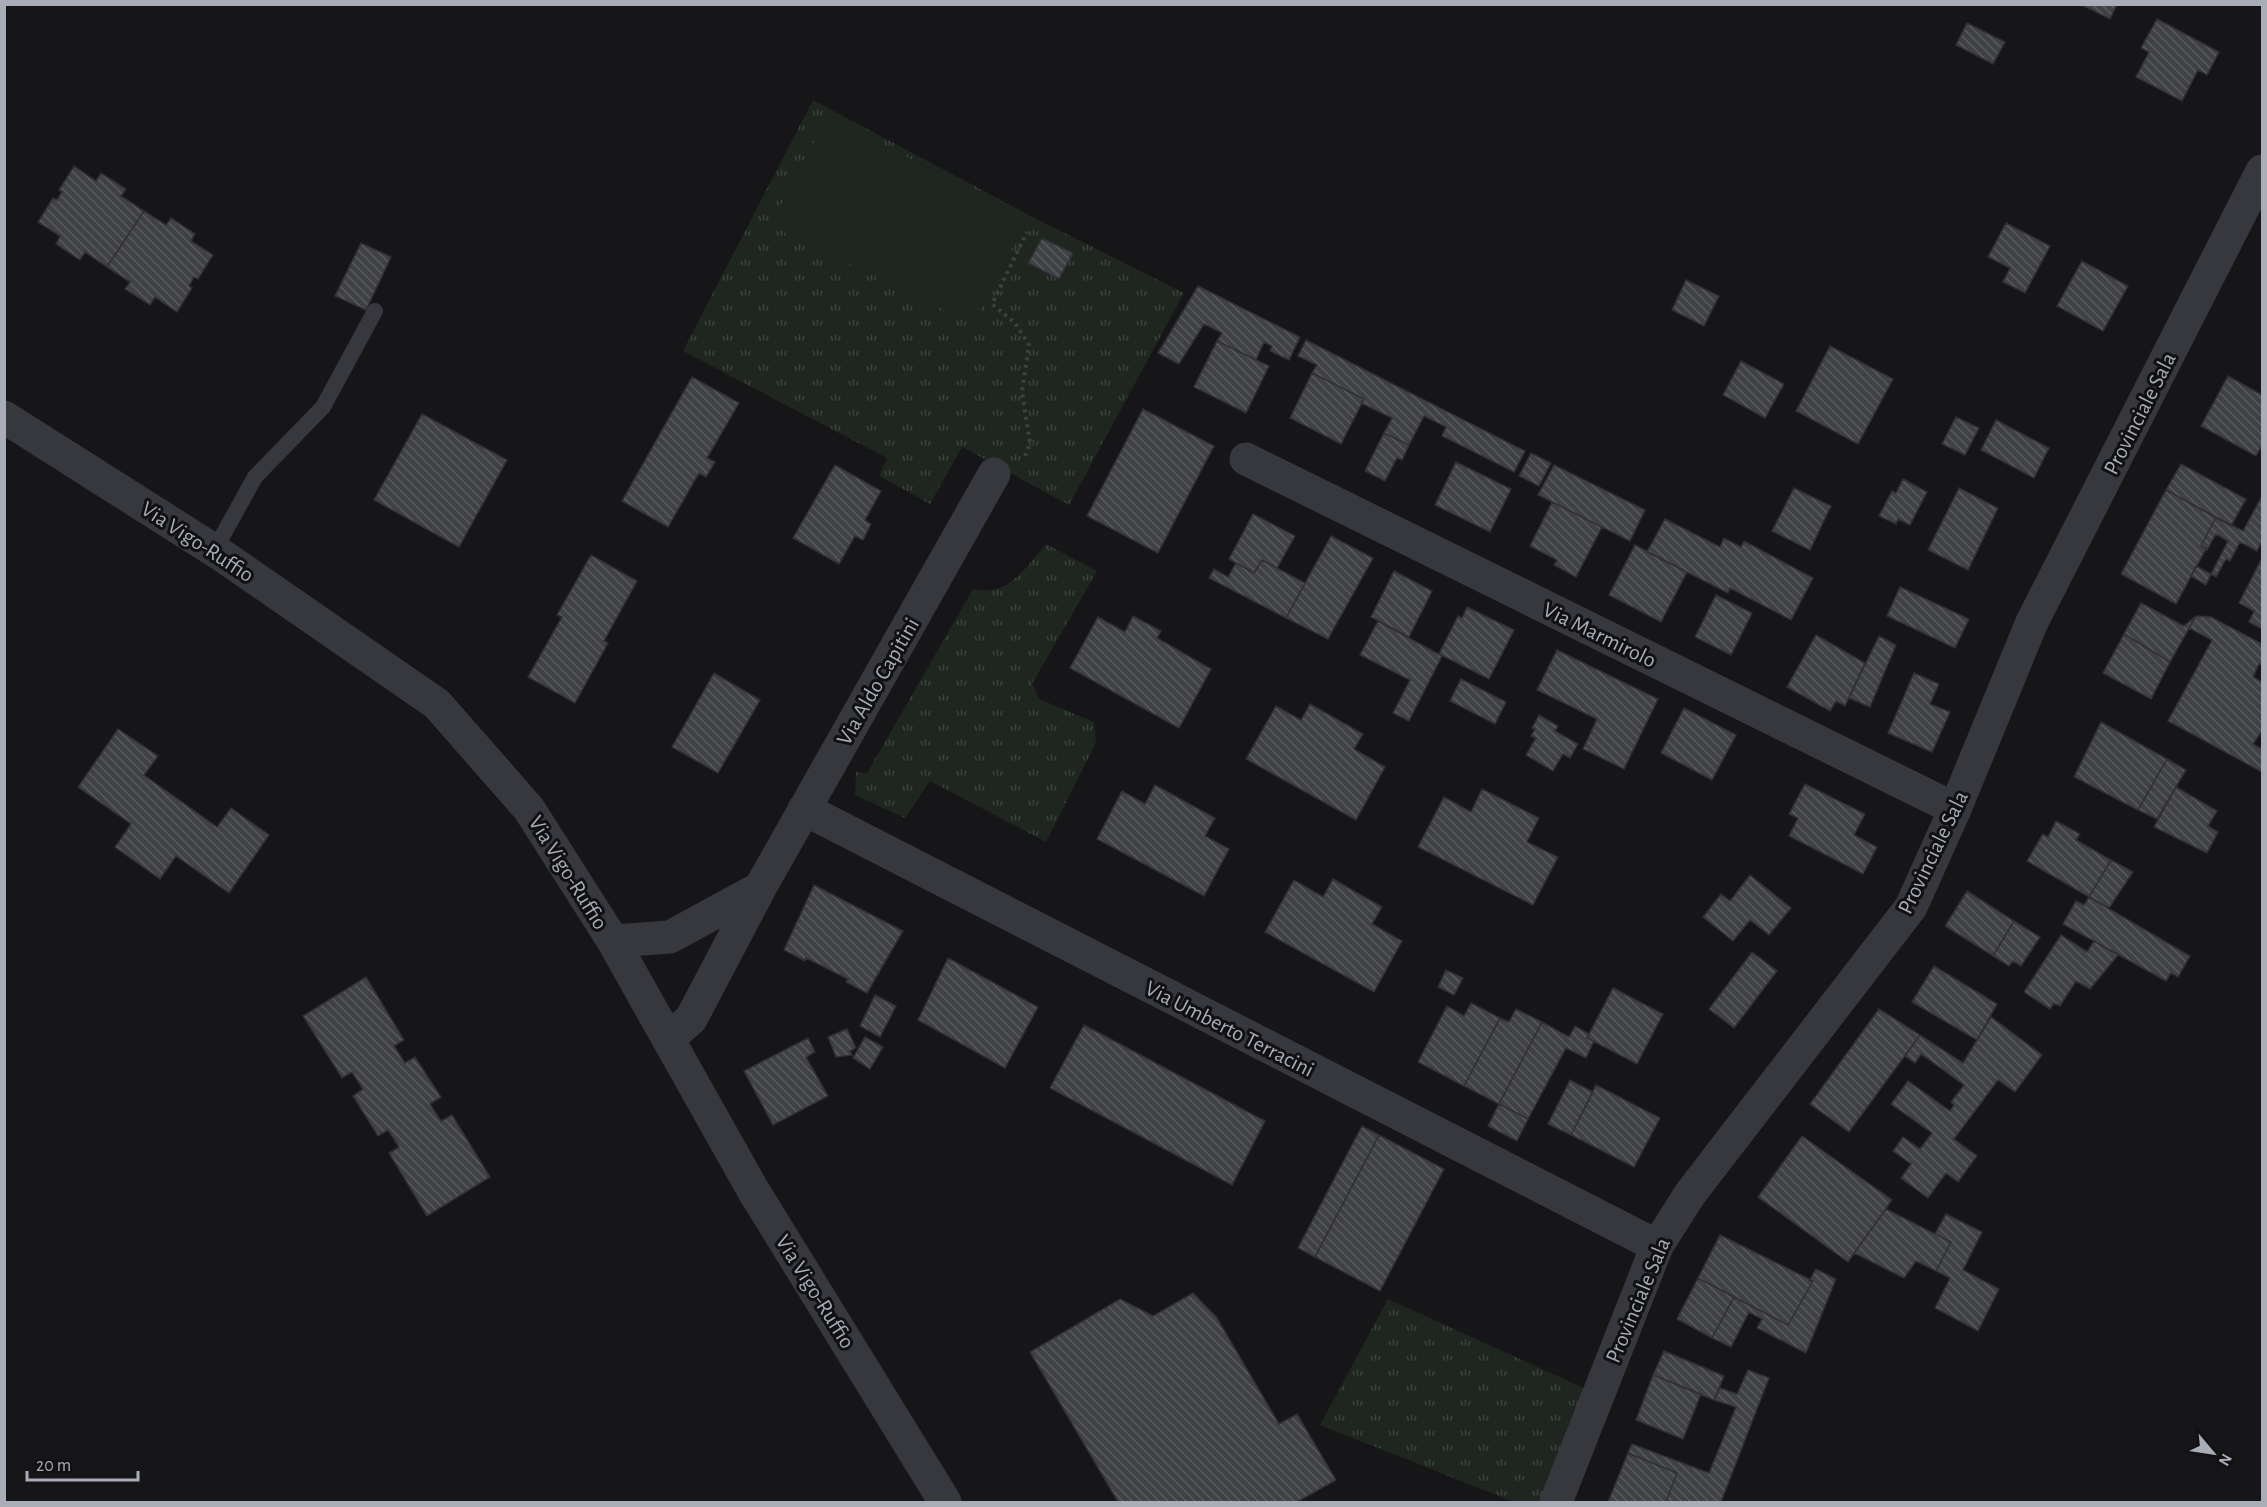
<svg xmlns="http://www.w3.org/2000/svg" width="2267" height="1507" font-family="'Alegreya Sans',sans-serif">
<defs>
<pattern id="park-tufts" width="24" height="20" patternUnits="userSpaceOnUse" patternTransform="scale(1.5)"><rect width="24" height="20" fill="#1e261f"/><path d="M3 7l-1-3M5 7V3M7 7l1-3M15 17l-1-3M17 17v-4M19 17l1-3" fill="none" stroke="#3c433d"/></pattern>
<pattern id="building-back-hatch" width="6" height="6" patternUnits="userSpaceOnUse" patternTransform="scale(1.5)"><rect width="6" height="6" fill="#404145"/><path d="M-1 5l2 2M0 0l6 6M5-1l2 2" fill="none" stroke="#595a5e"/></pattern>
</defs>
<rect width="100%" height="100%" fill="#161618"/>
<path fill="url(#park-tufts)" d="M 813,100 L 1029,215 L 1184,293 L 1069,505 L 962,447 L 930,504 L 879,476 L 887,458 L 683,351 Z
M 1046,544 L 1097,571 L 1032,684 L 1039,699 L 1094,722 L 1096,743 L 1046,842 L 930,781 L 905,818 L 855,795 L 856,772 L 867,773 L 973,589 C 1008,598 1026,567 1046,544 Z
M 1388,1299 L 1586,1389 L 1541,1502 L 1514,1502 L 1320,1425 Z"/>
<path fill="#1e261f" d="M 827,119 L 1029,215 L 973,324 L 770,225 Z"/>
<path fill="url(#building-back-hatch)" stroke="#303034" stroke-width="1.5" d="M 2080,4 L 2117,4 L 2110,19 Z
M 2157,19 L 2219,52 L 2207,75 L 2198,70 L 2182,101 L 2136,77 L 2149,52 L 2141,48 Z
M 1967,23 L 2005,42 L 1993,64 L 1956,45 Z
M 74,166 L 96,181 L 101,173 L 126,189 L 121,196 L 144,211 L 107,267 L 85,252 L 80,260 L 56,244 L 60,236 L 38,222 L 53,198 L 57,200 L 62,192 L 59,190 Z
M 144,211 L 166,225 L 171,218 L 195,234 L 191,241 L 213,255 L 198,279 L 194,277 L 189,286 L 192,288 L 177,312 L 155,297 L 150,305 L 125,289 L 130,282 L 107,267 Z
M 2006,223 L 2050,246 L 2025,293 L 2003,282 L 2010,268 L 1988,257 Z
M 1042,238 L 1073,253 L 1059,279 L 1028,263 Z
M 361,243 L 391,257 L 366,310 L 335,296 Z
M 2082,261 L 2128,286 L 2103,331 L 2057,306 Z
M 1686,280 L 1719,296 L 1704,326 L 1672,310 Z
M 1198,286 L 1300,337 L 1289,360 L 1270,351 L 1272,346 L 1264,342 L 1256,360 L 1217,341 L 1222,333 L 1204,324 L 1179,364 L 1158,353 Z
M 1306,340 L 1525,451 L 1514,472 L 1442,436 L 1446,427 L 1424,416 L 1409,445 L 1384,433 L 1392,418 L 1361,403 L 1364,399 L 1312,373 L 1317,365 L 1298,356 Z
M 1217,341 L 1269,366 L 1246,413 L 1194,387 Z
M 1830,346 L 1893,379 L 1858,444 L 1796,411 Z
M 1741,361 L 1784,384 L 1765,418 L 1723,395 Z
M 1312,373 L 1364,399 L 1341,444 L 1290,418 Z
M 2228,376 L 2262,395 L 2262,445 L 2256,456 L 2201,426 Z
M 692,377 L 739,403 L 707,458 L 715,462 L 706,477 L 699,473 L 668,527 L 622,501 Z
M 1143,409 L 1214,446 L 1158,553 L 1087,516 Z
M 422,414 L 507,460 L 459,547 L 374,500 Z
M 1956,417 L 1979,428 L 1965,455 L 1942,444 Z
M 1996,420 L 2049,448 L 2034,478 L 1981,450 Z
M 1384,433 L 1409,445 L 1402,460 L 1397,458 L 1385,481 L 1365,471 Z
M 1531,453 L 1551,463 L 1539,486 L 1519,476 Z
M 1456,462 L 1511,489 L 1490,532 L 1435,505 Z
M 2181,464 L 2246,499 L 2231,526 L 2166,490 Z
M 835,465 L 881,491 L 865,520 L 871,524 L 863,540 L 855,536 L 839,564 L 793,538 Z
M 1554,465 L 1645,510 L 1630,541 L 1538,495 Z
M 1903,479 L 1927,492 L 1910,525 L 1898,519 L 1896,524 L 1879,516 L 1892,491 L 1896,493 Z
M 1794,488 L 1831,506 L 1810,550 L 1772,531 Z
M 1959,488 L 1998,508 L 1968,570 L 1928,550 Z
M 2166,490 L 2216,517 L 2201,546 L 2206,549 L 2176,604 L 2121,574 Z
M 2262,496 L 2262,541 L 2257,551 L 2240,542 L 2230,561 L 2226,559 L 2216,577 L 2211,574 L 2228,541 L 2216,534 L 2207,550 L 2201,546 L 2216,517 L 2243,531 Z
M 1552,502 L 1602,527 L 1576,577 L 1554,565 L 1557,560 L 1530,546 Z
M 1253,514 L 1295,536 L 1277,568 L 1262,560 L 1254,573 L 1229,559 Z
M 1665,519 L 1720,547 L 1724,538 L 1741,547 L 1744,541 L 1813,578 L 1791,620 L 1730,588 L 1728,593 L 1647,552 Z
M 1331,536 L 1373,558 L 1328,639 L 1286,618 Z
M 1635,545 L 1687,572 L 1661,622 L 1609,595 Z
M 591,555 L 637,581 L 604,641 L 608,643 L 575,703 L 528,677 L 562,617 L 557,615 Z
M 2262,558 L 2262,629 L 2249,622 L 2254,611 L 2239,603 Z
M 1262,560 L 1305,583 L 1286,618 L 1209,578 L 1214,569 L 1228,577 L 1236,563 L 1254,573 Z
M 2196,566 L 2211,574 L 2206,585 L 2191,576 Z
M 1394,571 L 1432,591 L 1409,637 L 1371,617 Z
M 1900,587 L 1969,619 L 1955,648 L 1887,616 Z
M 1716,595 L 1752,613 L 1731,655 L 1695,637 Z
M 2141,603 L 2184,626 L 2196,616 L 2170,662 L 2124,634 Z
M 1467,607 L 1514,630 L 1489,679 L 1439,654 L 1458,616 L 1462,618 Z
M 1133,616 L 1161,631 L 1157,638 L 1211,669 L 1179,728 L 1070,668 L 1098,617 L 1125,632 Z
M 2196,616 L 2211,617 L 2262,644 L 2262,665 L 2259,664 L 2253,677 L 2262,682 L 2262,731 L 2253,744 L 2262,749 L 2262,772 L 2168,721 L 2212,640 L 2189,628 Z
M 1378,621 L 1442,656 L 1409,721 L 1393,713 L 1410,680 L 1360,655 Z
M 2124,634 L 2170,662 L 2151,699 L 2103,673 Z
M 1816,635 L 1865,663 L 1845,706 L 1836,701 L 1830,711 L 1787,687 Z
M 1879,636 L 1896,645 L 1870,707 L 1849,698 Z
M 1557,650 L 1658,699 L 1624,769 L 1583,749 L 1597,719 L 1537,690 Z
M 714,673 L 760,700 L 718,773 L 672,747 Z
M 1914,673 L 1939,684 L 1930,704 L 1950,712 L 1932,752 L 1888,733 Z
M 1461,679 L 1506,702 L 1495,724 L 1450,701 Z
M 1310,704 L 1363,734 L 1354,749 L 1385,767 L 1356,820 L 1246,759 L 1276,706 L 1301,720 Z
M 1684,708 L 1736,735 L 1712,780 L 1661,753 Z
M 1539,715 L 1558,726 L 1555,731 L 1578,744 L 1570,758 L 1563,754 L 1553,771 L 1526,755 L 1536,738 L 1531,736 L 1535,729 L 1532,728 Z
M 2101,722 L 2167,759 L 2138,810 L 2074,777 Z
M 118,729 L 158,756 L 144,775 L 217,827 L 231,808 L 269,835 L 229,893 L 176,856 L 160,879 L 115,847 L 131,824 L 78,787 Z
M 2167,759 L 2186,770 L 2157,819 L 2138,810 Z
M 1805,784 L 1865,814 L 1854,835 L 1877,847 L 1863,874 L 1789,836 L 1798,818 L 1789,814 Z
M 1155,785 L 1215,818 L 1205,836 L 1229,849 L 1204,896 L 1097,839 L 1122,791 L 1145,804 Z
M 2176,787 L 2217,811 L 2208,826 L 2218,832 L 2207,853 L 2154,827 Z
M 1482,789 L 1539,818 L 1527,842 L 1558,857 L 1533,905 L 1418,847 L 1444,797 L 1471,812 Z
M 2056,821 L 2080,834 L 2076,840 L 2111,860 L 2089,897 L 2027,861 L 2043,834 L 2048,837 Z
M 2111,860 L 2133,872 L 2109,908 L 2089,897 Z
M 1750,875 L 1791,908 L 1769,935 L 1750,920 L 1733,941 L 1703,917 L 1721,894 L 1730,901 Z
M 1333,879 L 1382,907 L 1372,924 L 1402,941 L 1374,992 L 1265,932 L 1294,880 L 1323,897 Z
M 814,885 L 903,931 L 867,993 L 846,982 L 848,979 L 806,958 L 805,961 L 784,950 Z
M 1967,891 L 2014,921 L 1993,956 L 1945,926 Z
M 2089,897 L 2190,956 L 2178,977 L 2171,973 L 2166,981 L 2063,924 L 2076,901 L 2084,905 Z
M 2014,921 L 2040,937 L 2021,966 L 2013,961 L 2009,966 L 1993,956 Z
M 2061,935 L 2087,952 L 2094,941 L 2118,955 L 2090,989 L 2076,981 L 2060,1006 L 2054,1003 L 2050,1009 L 2024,992 Z
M 1752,952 L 1777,971 L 1734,1028 L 1709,1009 Z
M 948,958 L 1038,1007 L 1005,1068 L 918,1020 Z
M 1934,966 L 1997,1004 L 1977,1040 L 1912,1002 Z
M 1446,970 L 1463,978 L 1454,995 L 1438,987 Z
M 366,977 L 404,1040 L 394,1046 L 405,1063 L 415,1057 L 441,1097 L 430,1104 L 441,1121 L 452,1115 L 490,1177 L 427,1216 L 389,1153 L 399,1147 L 388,1130 L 378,1136 L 353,1096 L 363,1089 L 352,1072 L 342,1078 L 303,1016 Z
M 1613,988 L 1663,1014 L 1637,1064 L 1587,1038 Z
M 875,995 L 896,1006 L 880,1037 L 860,1026 Z
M 1471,1003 L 1500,1018 L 1464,1086 L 1418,1062 L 1447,1006 L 1464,1016 Z
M 1516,1009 L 1542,1022 L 1499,1104 L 1464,1086 L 1500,1018 L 1509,1022 Z
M 1879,1009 L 1920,1035 L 1849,1132 L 1810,1104 Z
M 1991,1017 L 2042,1055 L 2015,1092 L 1998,1080 L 1954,1139 L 1977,1156 L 1958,1182 L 1946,1173 L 1928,1198 L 1901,1178 L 1911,1164 L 1893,1151 L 1903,1137 L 1920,1149 L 1932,1133 L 1891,1104 L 1908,1081 L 1950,1111 L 1954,1105 L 1951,1102 L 1964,1085 L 1921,1054 L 1915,1063 L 1905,1056 L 1920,1035 L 1963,1063 Z
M 1542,1022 L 1569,1037 L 1575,1026 L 1589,1034 L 1587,1038 L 1594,1041 L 1586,1058 L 1566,1048 L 1528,1119 L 1499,1104 Z
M 1084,1025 L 1265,1121 L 1232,1185 L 1050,1088 Z
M 847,1029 L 856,1048 L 850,1051 L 852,1055 L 836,1057 L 828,1037 Z
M 865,1037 L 883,1047 L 870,1069 L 853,1058 Z
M 808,1038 L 815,1052 L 806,1057 L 828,1096 L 773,1125 L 744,1071 Z
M 1570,1080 L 1593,1092 L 1571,1135 L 1548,1124 Z
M 1596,1085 L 1660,1118 L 1634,1167 L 1571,1135 Z
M 1499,1104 L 1528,1119 L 1517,1141 L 1488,1126 Z
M 1362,1126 L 1379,1135 L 1315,1257 L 1298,1248 Z
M 1379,1135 L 1444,1169 L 1380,1291 L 1315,1257 Z
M 1802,1136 L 1892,1200 L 1848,1262 L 1758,1197 Z
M 1886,1209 L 1951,1242 L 1936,1271 L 1916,1261 L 1904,1278 L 1854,1253 Z
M 1946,1214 L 1982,1232 L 1963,1270 L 1999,1289 L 1978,1331 L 1935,1308 L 1950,1278 L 1936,1271 L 1951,1242 L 1935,1234 Z
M 1720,1235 L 1813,1281 L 1788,1325 L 1698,1278 Z
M 1816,1269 L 1836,1279 L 1806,1353 L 1757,1328 L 1762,1319 L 1749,1312 L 1731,1347 L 1712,1338 L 1734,1297 L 1788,1325 L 1813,1281 L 1809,1281 Z
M 1698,1278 L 1734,1297 L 1712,1338 L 1677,1319 Z
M 1193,1293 L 1217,1318 L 1279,1424 L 1297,1414 L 1336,1480 L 1297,1502 L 1118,1502 L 1030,1352 L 1120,1299 L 1153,1316 Z
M 1664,1351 L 1724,1376 L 1714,1400 L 1653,1375 Z
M 1748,1370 L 1769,1378 L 1721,1502 L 1666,1502 L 1677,1473 L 1628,1453 L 1632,1444 L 1709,1473 L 1736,1407 L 1714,1400 L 1720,1388 L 1737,1394 Z
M 1653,1375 L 1701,1394 L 1683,1439 L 1636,1420 Z
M 1628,1453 L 1677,1473 L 1666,1502 L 1608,1502 Z"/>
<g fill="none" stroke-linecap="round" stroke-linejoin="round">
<path stroke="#3d3f44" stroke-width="4" stroke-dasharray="3 4.5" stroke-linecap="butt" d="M 1025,456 L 1030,444 L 1022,391 L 1029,345 L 1015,323 L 992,304 L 1027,232"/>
<path stroke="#37383d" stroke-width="16" d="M 214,551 L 255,477 L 323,407 L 375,311"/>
<path stroke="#37383d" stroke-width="33" d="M 4,417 L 220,554 L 437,704 L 529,809 L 613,941 L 753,1190 L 945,1502
M 1246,459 L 1955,809
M 804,809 L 1657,1246
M 613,941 L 670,937 L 760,888
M 669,1038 L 691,1019 L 760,888 L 994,474"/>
<path stroke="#37383d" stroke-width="33" d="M 1556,1502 L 1657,1246 L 1690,1194 L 1911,907 L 1955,809 L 2032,622 L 2262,171"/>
</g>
<g text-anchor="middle" stroke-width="6" stroke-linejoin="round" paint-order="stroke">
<g font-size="22" fill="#a8adb8" stroke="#111113">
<text transform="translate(2139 413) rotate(-63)" y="8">Provinciale Sala</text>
<text transform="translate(198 541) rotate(33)" y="8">Via Vigo-Ruffio</text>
<text transform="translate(1600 634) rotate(26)" y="8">Via Marmirolo</text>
<text transform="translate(877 681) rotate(-60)" y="8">Via Aldo Capitini</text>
<text transform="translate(1932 852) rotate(-64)" y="8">Provinciale Sala</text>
<text transform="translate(569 872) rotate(58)" y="8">Via Vigo-Ruffio</text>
<text transform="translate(1230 1028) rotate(27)" y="8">Via Umberto Terracini</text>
<text transform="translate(816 1291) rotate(58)" y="8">Via Vigo-Ruffio</text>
<text transform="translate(1637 1300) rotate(-67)" y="8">Provinciale Sala</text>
</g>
</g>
<rect width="2267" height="1507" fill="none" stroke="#a8adb8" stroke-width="12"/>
<g transform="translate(2213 1453) rotate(119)" stroke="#111113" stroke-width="4.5" paint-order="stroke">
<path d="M0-4.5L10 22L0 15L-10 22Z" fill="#a8adb8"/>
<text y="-9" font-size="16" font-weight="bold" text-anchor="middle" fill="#a8adb8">N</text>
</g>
<path d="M27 1471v9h111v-9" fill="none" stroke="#a8adb8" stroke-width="3"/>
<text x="36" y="1471" font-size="18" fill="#a8adb8" stroke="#111113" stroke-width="4.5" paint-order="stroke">20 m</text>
</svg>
